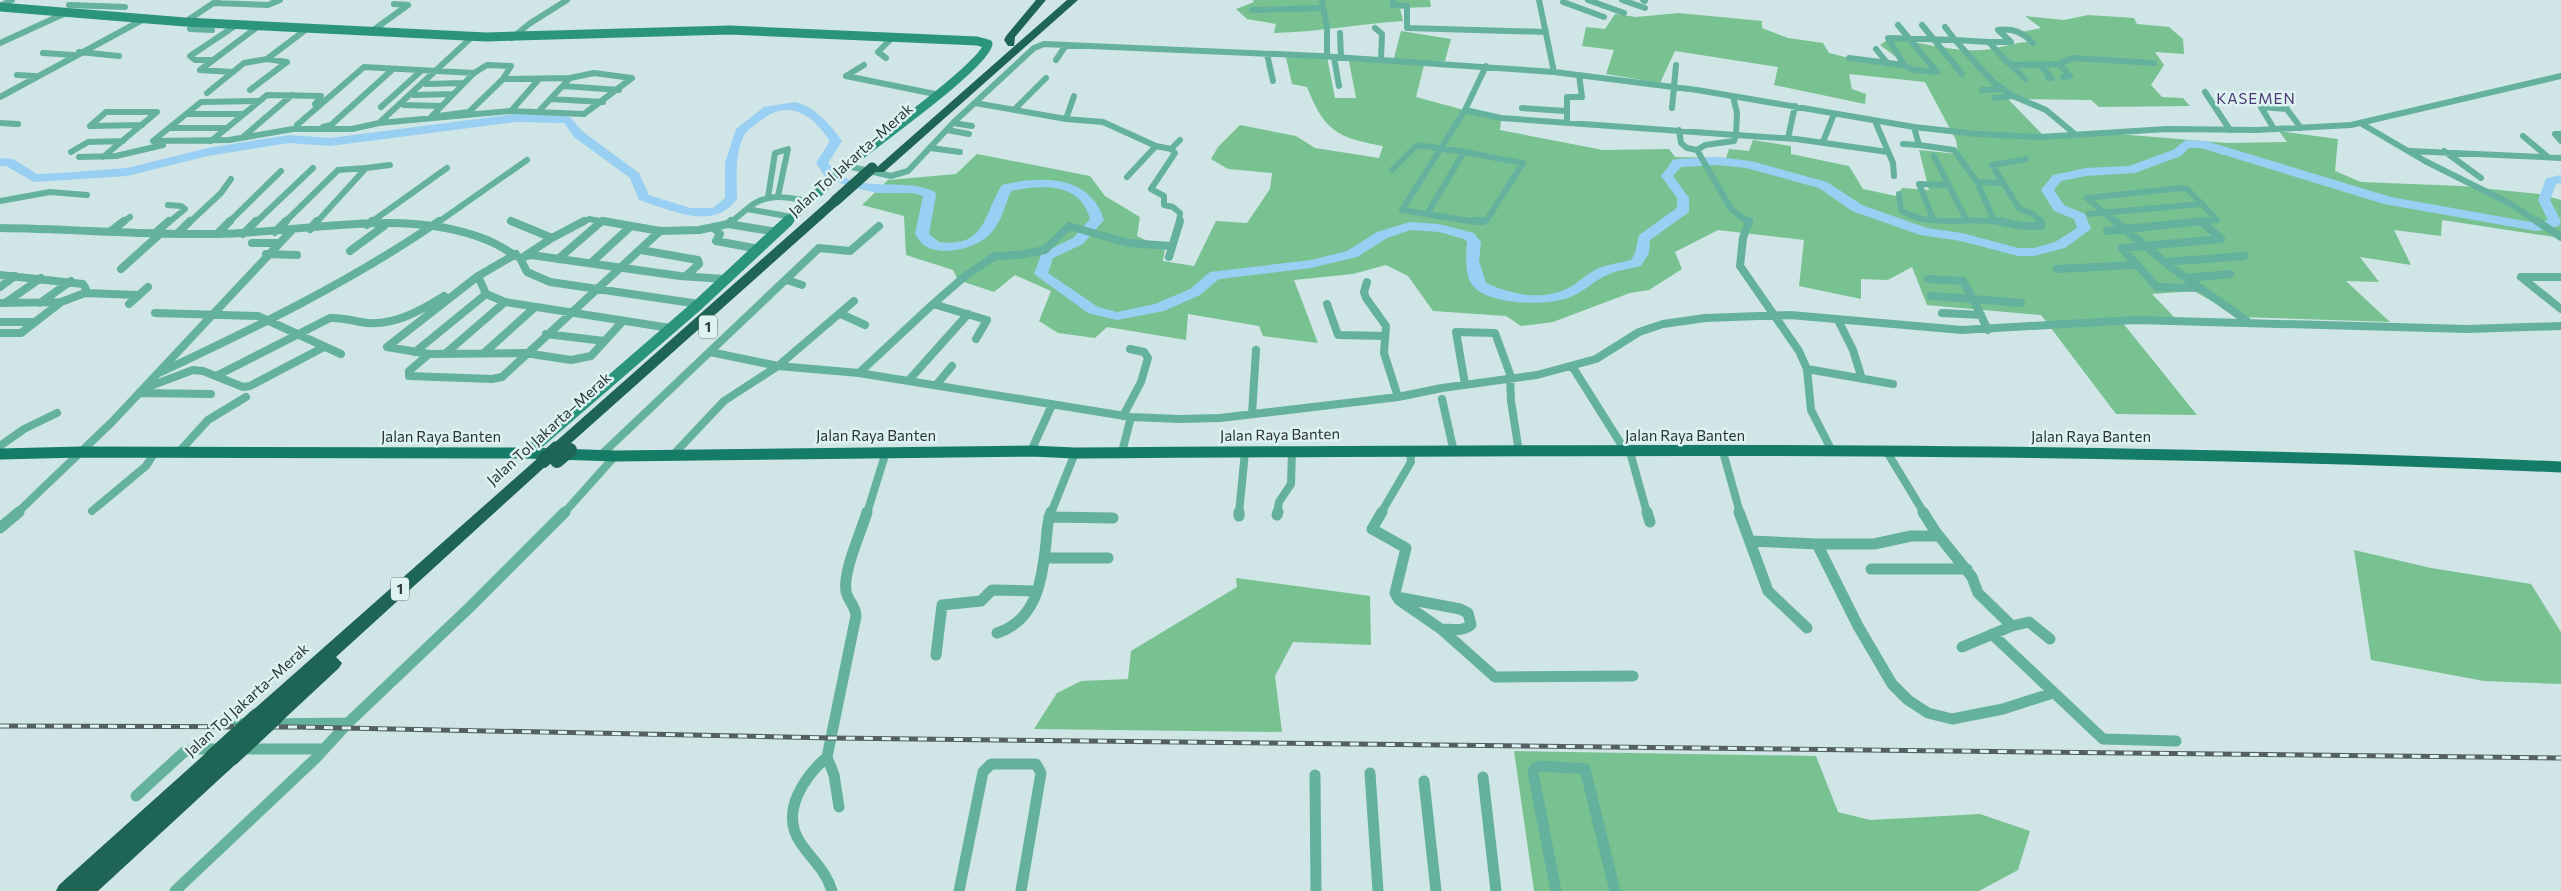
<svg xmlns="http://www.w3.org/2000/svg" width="2561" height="891" font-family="Commissioner,sans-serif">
<rect width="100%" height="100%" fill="#d0e5e5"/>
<path fill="#78c291" d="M 1253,0 L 1430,0 L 1431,7 L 1400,8 L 1403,21 C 1360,24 1317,32 1274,33 L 1276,24 L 1247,19 L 1236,9 L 1254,2 Z
M 1679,13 L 1762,21 L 1762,28 L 1788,38 L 1823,43 L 1829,53 L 1861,61 L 1907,65 L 1880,45 L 1890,38 C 1920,42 1951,52 1982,50 C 1998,49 2011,43 2027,42 L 2022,32 L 2041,28 L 2025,16 L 2064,20 L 2088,15 L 2134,18 L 2137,24 L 2169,27 L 2183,39 L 2184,54 L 2155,52 L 2164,65 L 2151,85 L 2162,97 L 2183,98 L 2190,106 L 2099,107 L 2091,100 L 2008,99 L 2045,137 L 2118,134 L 2227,143 L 2287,142 L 2279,131 L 2338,139 L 2335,171 L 2361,182 L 2462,186 L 2538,194 L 2561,200 L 2561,238 L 2442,220 L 2441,236 L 2394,230 L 2411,265 L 2360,257 L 2379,282 L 2346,281 L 2390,322 L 2239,317 L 2194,291 L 2152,294 L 2175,318 L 2118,317 L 2197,415 L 2116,414 L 2041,315 L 1927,305 L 1912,267 L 1888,280 L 1861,279 L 1861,299 L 1799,286 L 1804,240 L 1718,230 L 1675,252 L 1682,269 L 1649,290 L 1630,293 L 1553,322 L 1521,326 L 1506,316 L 1433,311 L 1408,276 L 1386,265 L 1353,274 L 1294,280 L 1318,343 L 1263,336 L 1259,326 L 1188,314 L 1186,340 L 1107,327 L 1095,338 L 1058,333 L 1039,321 L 1051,291 L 1015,275 L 994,292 L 958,280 L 953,270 L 906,255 L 904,216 L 862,205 L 888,180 L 956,174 L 977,154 L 1090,176 L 1105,196 L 1140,217 L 1137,236 L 1165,249 L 1163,261 L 1194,266 L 1216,221 L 1247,223 L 1270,189 L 1272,173 L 1228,169 L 1211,159 L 1218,147 L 1240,125 L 1296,136 L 1315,148 L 1379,158 L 1383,146 C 1338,138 1324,131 1307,87 L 1292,84 L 1285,53 L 1327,57 L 1335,98 L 1356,98 L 1348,56 L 1394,58 L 1401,31 L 1451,39 L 1445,61 L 1425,61 L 1416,97 L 1501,120 L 1500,130 L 1603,150 L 1669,149 L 1675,157 L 1726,158 L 1729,149 L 1749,151 L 1753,140 L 1791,146 L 1791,154 L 1849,166 L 1863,189 L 1896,196 L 1902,188 L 1929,190 L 1919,150 L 1958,154 L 1956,140 L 1925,82 L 1849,74 L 1852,89 L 1866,94 L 1865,104 L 1774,85 L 1778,67 L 1675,51 L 1660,83 L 1606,74 L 1614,50 L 1582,46 L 1586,27 L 1605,29 L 1615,14 L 1636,17 Z
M 2354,550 L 2431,568 L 2531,584 L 2561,632 L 2561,684 L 2484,681 L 2371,660 Z
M 1236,578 L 1370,596 L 1371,645 L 1293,642 L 1275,676 L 1282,732 L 1034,729 L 1057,693 L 1081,681 L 1128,679 L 1131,651 L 1237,587 Z
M 1514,751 L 1816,756 L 1838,812 L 1870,820 L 1980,814 L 2030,831 L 2018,870 L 1979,891 L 1534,891 Z"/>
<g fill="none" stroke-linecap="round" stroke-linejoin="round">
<path fill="#98cff2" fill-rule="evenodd" d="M 795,102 C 814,106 831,125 842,141 L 828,163 C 852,198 904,175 935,192 L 936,195 L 929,234 L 939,242 C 987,248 983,214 1002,185 C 1040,176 1090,174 1104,220 L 1083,244 L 1053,258 L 1048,273 L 1098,307 L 1117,312 L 1155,304 L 1190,289 L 1210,272 L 1311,260 L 1347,251 L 1377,232 L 1410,222 L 1439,224 L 1474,233 L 1481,242 L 1479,261 L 1486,283 C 1513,295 1545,302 1572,286 C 1580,281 1588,273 1597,269 C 1608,264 1620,263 1631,260 L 1635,253 L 1639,235 L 1677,208 L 1677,198 L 1661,176 L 1673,160 L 1677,159 L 1717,157 L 1751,161 L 1827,182 L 1862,205 L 1927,228 L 1962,233 L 2018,248 L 2034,248 L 2055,242 L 2077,228 L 2074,219 L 2054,211 L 2041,190 L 2053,175 L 2086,168 L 2129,166 L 2173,150 L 2186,140 L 2206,141 L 2391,197 L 2536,223 L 2548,220 L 2538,200 L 2545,181 L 2547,178 L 2561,175 L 2561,183 L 2556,184 L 2550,200 L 2561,221 L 2559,226 L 2536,231 L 2384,204 L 2201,148 L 2189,148 L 2181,156 L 2135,173 L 2086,176 L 2061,181 L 2054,190 L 2064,205 L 2085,214 L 2091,229 L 2065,248 L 2034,256 L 2018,256 L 1961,241 L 1920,235 L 1852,211 L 1819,188 L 1746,168 L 1717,165 L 1681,167 L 1673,176 L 1689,198 L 1689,212 L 1650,240 L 1649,253 L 1641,266 C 1630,269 1617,270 1607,275 C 1593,281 1583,293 1568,298 C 1546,306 1491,305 1474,287 C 1464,276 1466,256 1467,242 L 1464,239 L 1439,232 L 1411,230 L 1387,238 L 1357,257 L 1311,268 L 1219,279 L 1200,295 L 1164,311 L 1117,320 L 1088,313 L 1034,274 L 1042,253 L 1073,238 L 1090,219 C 1080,182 1042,185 1011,191 C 1005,205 1002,221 991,233 C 978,248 943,257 925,246 C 921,243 918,238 915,234 L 923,196 L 913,193 L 877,193 L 852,187 L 826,178 L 816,163 L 830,141 C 812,114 788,98 760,121 C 756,125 748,129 745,134 C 734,152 737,179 737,199 C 713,232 671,210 639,200 L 630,178 L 574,137 L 564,123 L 516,122 L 330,146 L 289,143 L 208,156 L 127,176 L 34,182 L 6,166 L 0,166 L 0,158 L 13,159 L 37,174 L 60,173 L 127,168 L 208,148 L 289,135 L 330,138 L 516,114 L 567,116 L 571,118 L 582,131 L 639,173 L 649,195 L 690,208 L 713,208 L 725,198 L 725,163 L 736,129 L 764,107 Z"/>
<path stroke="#64b19d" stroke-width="6" d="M 1322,0 L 1327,29 L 1327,57
M 1393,0 L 1393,5 L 1407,6 L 1407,28 L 1546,32
M 1539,0 L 1554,72
M 1588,0 L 1624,13
M 1622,0 L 1645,8
M 1643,0 L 1645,1
M 1563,2 L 1604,17
M 214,3 L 268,5 L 280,0
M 69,5 L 125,7
M 0,6 L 12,0
M 1252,10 L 1323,8
M 185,22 L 218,0
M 202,22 L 190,29 L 212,30
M 1898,25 L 1937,72
M 1922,25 L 1962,74
M 1945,27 L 1955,40 L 1989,42 L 2007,62 L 2016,65 L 2059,64 L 2072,58 L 2154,63
M 1375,28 L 1382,34 L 1381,60
M 372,31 L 408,5 L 394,4
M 1340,33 L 1341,57
M 512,38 L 529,24 L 567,0
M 1989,42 L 2011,42 L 1998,30 C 2013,28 2022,32 2033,43
M 0,43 L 68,12
M 1876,49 L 1888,64
M 79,52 L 119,56
M 43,53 L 74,55
M 1267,54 L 1273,81
M 1334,57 L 1339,86
M 886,58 L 878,52 L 894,36
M 1849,58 L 1904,65 L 1888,38 L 1955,40 L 1993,82 L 2013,96 L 2046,110 L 2076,135
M 213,60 L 195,60 L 190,56 L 238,24
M 1056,60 L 1066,45
M 2010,64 L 2025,79
M 2059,64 L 2070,76 L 2063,77
M 487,65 L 511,66 L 503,79 L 469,112 L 431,117 L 474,73 Z
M 1904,65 L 1913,70 L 1937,72
M 2040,65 L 2052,78 L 2048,78
M 233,72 L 200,70 L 260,25
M 17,75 L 35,76
M 846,76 L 935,94
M 846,76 L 864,65
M 503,79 L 570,78
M 426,84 L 464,83
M 563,86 L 619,90
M 250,90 L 287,62 L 267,59
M 1982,90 L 2002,89
M 2205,92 L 2230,130
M 207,93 L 244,63 L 267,59 L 308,28
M 414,95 L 453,94
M 2277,96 L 2301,128
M 0,97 L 144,19
M 1995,98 L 2013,96
M 551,99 L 603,102
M 259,101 L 201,102 L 153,141 L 229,140 L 293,129 L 352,129 L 379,123 L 511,111 L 584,114 L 632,78 L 594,73 L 570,78 L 539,111
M 975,103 L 1066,119 L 1103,122 L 1156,146 L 1127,177
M 404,105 L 441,106
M 381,107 L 421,71
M 1522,108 L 1566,111
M 1672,108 L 1676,65
M 1014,110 L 1046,78
M 1465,110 L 1501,118 L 1736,135 L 1737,113 L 1733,96
M 511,111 L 539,79
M 186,114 L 244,114
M 1066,119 L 1074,96
M 1875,121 L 1893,163 L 1894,176
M 1567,122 L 1567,97 L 1582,97 L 1579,75
M 0,123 L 18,124
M 379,123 L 472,37
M 953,123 L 972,126
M 2362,124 L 2425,161 L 2511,204 L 2539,223
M 297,125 L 364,67 L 474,73
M 90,126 L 106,112 L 157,112 L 103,157
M 90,126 L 142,125
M 323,127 L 331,125 L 393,69
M 1914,127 L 1919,145 L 1954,150 L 1977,182 L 1994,220
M 169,128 L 227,128
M 2274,129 L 2261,107 L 2287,109
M 947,130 L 969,134
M 1679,130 L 1681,143 L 1687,148 L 1697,150 L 1731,209 L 1750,223
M 2561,134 L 2555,134 L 2561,141
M 2523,136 L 2548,157
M 243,137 L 292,95
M 1788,138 L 1795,106
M 211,141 L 267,95 L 321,96 L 315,104
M 1823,142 L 1834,114
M 1903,144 L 1919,145
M 1156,146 L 1171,149 L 1180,140
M 930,148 L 960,152
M 1171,149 L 1175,153 L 1151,189 L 1164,196 L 1164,205 L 1173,207 L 1180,213 L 1179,223
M 1697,150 L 1705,145 L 1734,141 L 1736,135 L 1796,139 L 1888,152
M 2410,151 L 2561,158
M 2444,151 L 2481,178
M 71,152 L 88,142 L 123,141
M 1464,152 L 1523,163 L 1486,221 L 1476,222 L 1402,210 L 1465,110 L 1486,66
M 1934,156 L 1966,219
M 79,157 L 116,156 L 163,145
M 2026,159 L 1992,165 L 2019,208 L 2033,214 L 2042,223
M 847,166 L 891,176 L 908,171 L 953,123 L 1034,48 L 1044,44 L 1320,56 L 1554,72 L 1697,90 L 1914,127 L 1977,134 L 2040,137 L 2167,129 L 2257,130 L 2351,125 L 2561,76
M 1392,170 L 1417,145 L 1464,152 L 1427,214
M 1977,182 L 2003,183
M 1899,194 L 1901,210 C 1930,230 1972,215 2005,223
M 768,197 L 775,153 L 788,149 L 778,196
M 2087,198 L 2117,223
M 2087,198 L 2181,188 L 2187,189 L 2202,204
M 0,201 L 50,192 L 87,195
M 747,209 C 766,192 786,197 809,201
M 2089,214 L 2202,204 L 2217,220 L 2190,223
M 1933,219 L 1919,184 L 1949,185
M 510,221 L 514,223
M 122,223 L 130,217
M 168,223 L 185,209 L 181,206 L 168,205
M 189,223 L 221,193 L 231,179
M 228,223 L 281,171
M 255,223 L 313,168
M 284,223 L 338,170 L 366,168
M 316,223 L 366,168 L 390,165
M 370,223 L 447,168
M 437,223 L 527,160
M 582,223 L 589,219 L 611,223
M 601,223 L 603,221
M 730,223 L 747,209 L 792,217"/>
<path stroke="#64b19d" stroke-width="8" d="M 511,221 L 552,238 L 526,255
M 603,221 L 660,231 L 699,230 L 728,224 L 777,232
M 1473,221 L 1482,221
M 1749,221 L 1743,238 L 1740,266 L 1799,351 L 1807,369 L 1811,410 L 1832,451
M 1999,221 L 2022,226 L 2041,226 L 2040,221
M 2115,221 L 2172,268 L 2247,321
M 2537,221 L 2561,237
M 2202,222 L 2221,239
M 728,224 L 731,221
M 367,225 L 372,221
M 713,227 L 720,234 L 716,241 L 759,249
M 0,228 C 72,229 144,235 216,234 C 302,233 405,206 487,240 C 498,244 509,252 520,258 L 531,255 L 680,276 L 725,279
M 310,229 L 317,221
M 111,231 L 124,221
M 2107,231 L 2203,221
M 275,232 L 286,221
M 155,233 L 169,221
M 178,233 L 190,221
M 217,234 L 230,221
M 243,234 L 256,221
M 552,238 L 584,221
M 252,243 L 278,243
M 641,250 L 698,260 L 699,264 L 687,275
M 350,251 L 384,226
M 266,254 L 297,255
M 516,254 L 478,276 L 387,347 L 429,354 L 525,353 L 571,360 L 591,356 L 622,322
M 1169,257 L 1180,221
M 520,258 L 527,272 L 550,282 L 699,304
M 558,259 L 602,221
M 2165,262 L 2244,256
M 591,263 L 630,227
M 121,269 L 161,233
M 2057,269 L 2135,265
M 0,275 L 83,284 L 86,289 L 85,293 L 61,302 L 0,303
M 478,276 L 486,294 L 505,302 L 670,328
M 2521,277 L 2561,309
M 2521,277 L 2561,277
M 2187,278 L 2230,274
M 1928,279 L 1963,281 L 1973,299 L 1931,296
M 787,280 L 802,285
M 1367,282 L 1364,292 L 1366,298 L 1386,326 L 1384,353 L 1398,397
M 0,287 L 15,276
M 2201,288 L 2157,287 L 2122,248 L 2221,239
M 85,293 L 138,295
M 5,303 L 41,278
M 40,303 L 71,281
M 129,304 L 148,287
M 933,304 L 964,277 L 995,256 L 1019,255 L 1045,250 L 1069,226 L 1128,243 L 1171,246
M 1327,304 L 1338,335 L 1385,336
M 155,313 L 258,316 L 341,354
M 1942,313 L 1981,315
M 841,314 L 865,325
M 1838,320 L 1853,350 L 1862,379
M 0,322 L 35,322
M 1988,330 L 1973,299 L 2021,303
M 0,333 L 21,333 L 61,302
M 546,334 L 604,341
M 415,352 L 486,294
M 710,352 L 778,366 L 859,373 L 1131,417 L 1179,419 L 1220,418 L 1398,397 L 1442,388 L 1537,375 L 1596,359 L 1639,332 L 1663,324 L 1705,318 L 1790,315 L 1962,330 L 2135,320 L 2467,329 L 2561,326
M 446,353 L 505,302
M 484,353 L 534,308
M 429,354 L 409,371 L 409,376 L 492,379 L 502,377 L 660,231
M 1572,366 L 1626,452
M 1807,369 L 1893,384
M 859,373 L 933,304 L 987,320 L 976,339
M 157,374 C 255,328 350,282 439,221
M 216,376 L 330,318 C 344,317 355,322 368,323 C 397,325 421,310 444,296
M 909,380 L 968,314
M 937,384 L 952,366
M 1465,384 L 1456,332 L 1495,333 L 1510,374 L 1511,401 L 1519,452
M 145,388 L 193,370 L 203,371 L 243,387 L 250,386 L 324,347
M 139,393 L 211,394
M 1442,399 L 1454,452
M 1252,414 L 1256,350
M 1123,416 L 1141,382 L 1148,358 L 1144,352 L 1130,349
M 0,446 L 24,429 L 57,413
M 1031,451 L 1052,405
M 1122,452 L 1131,417
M 1630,452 L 1647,513
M 1723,452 L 1740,513
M 1887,452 L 1924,513
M 178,453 L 208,420 L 246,397
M 601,455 L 819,248 L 850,251 L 879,226
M 673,455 L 724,401 L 778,366 L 854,301
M 92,511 L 146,466 L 155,452
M 17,513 L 112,422 L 292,230
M 564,513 L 615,456
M 867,513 L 886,452
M 1051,513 L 1075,453
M 1239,513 L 1245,452
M 1277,513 L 1279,502 L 1291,484 L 1292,451
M 1381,513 L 1411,462 L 1410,452"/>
<path stroke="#64b19d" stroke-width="11" d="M 1382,512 L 1372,529 L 1406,548 L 1395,593 L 1399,600 L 1441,629 L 1495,677 L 1633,676
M 1647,512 L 1650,522
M 1739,512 L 1768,591 L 1807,628
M 1923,512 L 1935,531 L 1972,577 L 1978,593 L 2012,626 L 1962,647
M 1277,515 L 1278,512
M 1239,516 L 1239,512
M 1049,517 L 1113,518
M 0,528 L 19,512
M 1750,541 L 1817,544 L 1858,626 L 1892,684 L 1908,700 L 1928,713 L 1952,719 L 2003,709 L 2053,693
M 1817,544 L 1874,544 L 1911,536 L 1939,536
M 1045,558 L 1108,558
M 1871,569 L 1967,569
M 1397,597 L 1460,609 L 1468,613 L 1471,625 C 1462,632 1452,629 1441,629
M 2012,626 L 2029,622 L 2050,639
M 997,633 C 1037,620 1042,580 1046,543 C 1047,532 1047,521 1051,512
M 1992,634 L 2103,739 L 2176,741
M 936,655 L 942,605 L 981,601 L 992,590 L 1035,591
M 224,724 L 248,724
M 268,724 L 348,723
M 241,749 L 324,749
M 827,757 C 804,777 780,812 800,842 C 811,859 826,870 832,891
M 1370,773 L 1378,891
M 1315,775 L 1316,891
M 1483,777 L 1496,891
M 1424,781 L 1436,891
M 136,796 L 184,752 L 195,749 L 221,749
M 839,807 L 834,775 L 827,757 L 856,616 C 856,606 847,600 846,591 C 843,570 861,533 867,512
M 175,891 L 315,759 L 348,723 L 470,607 L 565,512
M 959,891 L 983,772 L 991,764 L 1036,764 L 1041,773 L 1021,891
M 1556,891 L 1533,773 L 1535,768 L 1541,766 L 1585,769 L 1615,891"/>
<path stroke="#2b947d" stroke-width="9" d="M 0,7 L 185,22 L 486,37 L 730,30 L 977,41 L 988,44 C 984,66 871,145 848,165 C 826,184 807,204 786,223"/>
<path stroke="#2b947d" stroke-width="11" d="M 527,453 L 699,304 L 788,221"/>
<path stroke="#147c67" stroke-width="11" d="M 0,454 L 81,452 L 527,453 L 615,456 L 1031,451 L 1075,453 C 1570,450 2066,445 2561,467"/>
<path fill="#1f6555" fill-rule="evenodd" d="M 1036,0 L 1046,0 L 1015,37 L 1014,46 L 1008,46 L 1004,40 L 1006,36 Z
M 1067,0 L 1078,0 L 884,172 L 876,172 L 876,168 Z
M 835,197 L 841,201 L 839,204 L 562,451 L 552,451 L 549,448 L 552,445 L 831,198 Z
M 543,456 L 548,458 L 551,461 L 548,464 L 336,657 L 342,663 L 339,668 L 282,721 L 275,723 L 268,719 L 258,724 L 251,722 L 249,717 L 251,712 L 538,458 Z
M 231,749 L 238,752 L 240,757 L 238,762 L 98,891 L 56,891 L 59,885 L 206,753 L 213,750 L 221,755 Z"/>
<defs>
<path id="rail" d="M 0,726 L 297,727 L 832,738 L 2561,758"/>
</defs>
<use href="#rail" stroke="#54605f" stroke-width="5"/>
<use href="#rail" stroke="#ddf3f2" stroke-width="3" stroke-dasharray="9" stroke-linecap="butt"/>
<path stroke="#1f6555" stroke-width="11" d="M 835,201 L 872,168"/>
<path stroke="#1f6555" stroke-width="14" d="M 543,461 L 557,448
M 557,461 L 570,450"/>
<path stroke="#1f6555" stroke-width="18" d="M 231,757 L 275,716
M 213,758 L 258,717"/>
</g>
<g text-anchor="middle" stroke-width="5" stroke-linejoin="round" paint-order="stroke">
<g fill="#ddf3f2" stroke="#616e6d" stroke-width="1">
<rect x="699" y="315.5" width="18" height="23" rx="4"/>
<rect x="391" y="577.5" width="18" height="23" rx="4"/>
</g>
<g font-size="14" font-weight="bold" fill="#2c3534">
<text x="708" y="332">1</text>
<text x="400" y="594">1</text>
</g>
<g font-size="15" letter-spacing="1" fill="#4d3773" stroke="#ddf3f2">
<text x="2256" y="104">KASEMEN</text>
</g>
<g font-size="15" fill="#2c3534" stroke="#ddf3f2">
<text transform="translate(851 160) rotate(-42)" y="5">Jalan Tol Jakarta–Merak</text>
<text transform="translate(549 429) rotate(-42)" y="5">Jalan Tol Jakarta–Merak</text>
<text transform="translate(1280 435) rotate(-1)" y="5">Jalan Raya Banten</text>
<text x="876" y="441">Jalan Raya Banten</text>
<text x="1685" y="441">Jalan Raya Banten</text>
<text x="441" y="442">Jalan Raya Banten</text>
<text x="2091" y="442">Jalan Raya Banten</text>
<text transform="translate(247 700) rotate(-42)" y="5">Jalan Tol Jakarta–Merak</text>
</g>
</g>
</svg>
